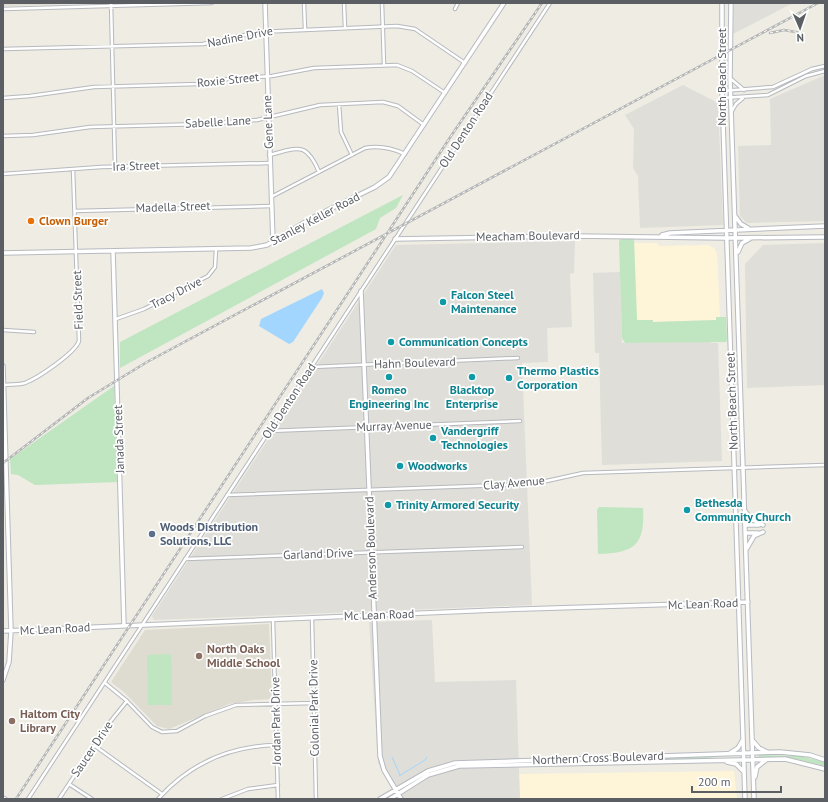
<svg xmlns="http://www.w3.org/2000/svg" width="828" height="802" font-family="'PT Sans',sans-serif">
<rect width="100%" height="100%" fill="#eeece3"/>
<path fill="#fef5d9" d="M 634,243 L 657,243 L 659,246 L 708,245 L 714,248 L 717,253 L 720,317 L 716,317 L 716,320 L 653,322 L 652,320 L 637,320 Z
M 734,771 L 737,799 L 520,799 L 519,774 Z"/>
<path fill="#dfded8" d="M 734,3 L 793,3 L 733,34 Z
M 825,75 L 825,221 L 747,223 L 740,216 L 738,146 L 771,145 L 770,99 Z
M 683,85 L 718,103 L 723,225 L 640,228 L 638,176 L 633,168 L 634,129 L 625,115 Z
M 575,241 L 574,273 L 570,274 L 572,327 L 547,328 L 548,362 L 522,363 L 532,605 L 154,620 L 152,616 L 396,245 Z
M 825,243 L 825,385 L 747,388 L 745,264 L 763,245 Z
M 620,272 L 622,343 L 711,341 L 711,343 L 718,343 L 722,461 L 602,465 L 599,353 L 595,353 L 593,273 Z
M 432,620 L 435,682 L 516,680 L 520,799 L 398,799 L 378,763 L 369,622 Z"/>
<path fill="#dedbd1" d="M 3,3 L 108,3 L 3,6 Z
M 269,624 L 272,699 L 253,700 L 229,704 L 169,729 L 157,726 L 124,692 L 111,682 L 145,630 Z"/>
<path fill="#bfe6c0" d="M 403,195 L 396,208 L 380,218 L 376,229 L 120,368 L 120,342 Z
M 621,239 L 634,239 L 637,320 L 653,320 L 653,322 L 716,320 L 716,317 L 726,317 L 727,340 L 726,342 L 625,343 L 622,338 L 619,241 Z
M 114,386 L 117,482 L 35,485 L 18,475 L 11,474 L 10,459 Z
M 599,507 L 643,508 C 645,545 635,553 598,554 L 597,510 Z
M 171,654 L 172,705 L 148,705 L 147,655 Z
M 716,755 L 716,757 L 688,760 L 634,761 L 653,758 Z
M 758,755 L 799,756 L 825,762 L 825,766 L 792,758 L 763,757 L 759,757 Z"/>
<path fill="#a3d6ff" d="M 322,289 L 324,293 L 322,298 L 293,342 L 289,344 L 259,326 L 261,319 Z"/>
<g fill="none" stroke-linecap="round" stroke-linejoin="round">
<path stroke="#a3d6ff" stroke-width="1" d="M 392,757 L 400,775
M 399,776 L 425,760 L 427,757"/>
<defs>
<path id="street" d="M 111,3 L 115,166
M 304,3 L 305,29
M 344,3 L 345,28
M 382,3 L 384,65
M 3,9 L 212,3
M 455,9 L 458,3
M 3,49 L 203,44 L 258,32 L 397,26 L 415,29 L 465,63
M 731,79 L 744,90
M 722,91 L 773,87 L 812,69 L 825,66
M 3,98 L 30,96 L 94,87 L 198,84 L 228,79 L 272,76 L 314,68 L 397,65 L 412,71 L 445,93
M 722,98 L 768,95 L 806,76 L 825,71
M 339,104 L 341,132 L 352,155
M 732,111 L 736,104 L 743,98
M 3,136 L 33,135 L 90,127 L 204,124 L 257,120 L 320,105 L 383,102 L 398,106 L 424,125
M 269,155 C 298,148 306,141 319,172
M 3,174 L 101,167 L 270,163
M 271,197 L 365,148 C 380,145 392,148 405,154
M 75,211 L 271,206
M 116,319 L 144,309 L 208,276 L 215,267 L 216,249
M 3,330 L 34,332
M 312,367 L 518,358
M 4,385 C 11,384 19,385 25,383 C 38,378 75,353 79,341 L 73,169
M 269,431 L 520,421
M 227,495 L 533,484 L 583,473 L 825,465
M 185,559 L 522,547
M 312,618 L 316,799
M 273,620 L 278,799
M 105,683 L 127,701 L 152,727 L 162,732 L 177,731 L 205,716 L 236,705 L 314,703
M 95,746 L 162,794
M 69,784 L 92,799
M 28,799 L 550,3
M 59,799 L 110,722 L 127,701
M 158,799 C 189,764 230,746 277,745
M 222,799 L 248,789 L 278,785"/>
<path id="secondary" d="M 265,3 L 273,242
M 722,3 L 722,91 L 745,799
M 731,3 L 730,78 L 754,799
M 735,216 L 741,224 L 748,228
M 662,235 L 670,233 L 825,226
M 395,239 L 574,236 L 726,238 L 825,237
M 113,251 L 124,626
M 738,252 L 742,243 L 751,238
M 3,253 L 251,248 L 267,245 L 310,219 L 375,187 L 389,177 L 504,3
M 361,291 L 380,756 L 384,770 L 401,799
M 3,366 L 11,631 L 9,662 L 3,680
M 745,511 L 751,519 L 763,525
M 746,525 L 759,525
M 746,533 L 758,533
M 747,548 L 754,536 L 763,532
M 3,631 L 495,610 L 748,602
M 752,740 L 759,748 L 767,752
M 730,753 L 738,748 L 742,741
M 727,762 L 736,764 L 743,771
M 755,777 L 757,767 L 766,760
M 3,798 L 5,799
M 380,799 L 428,771 L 455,763 L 780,752 L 810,755 L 825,760
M 390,799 L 428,775 L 459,766 L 785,759 L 825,769"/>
</defs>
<use href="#street" stroke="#b6b9be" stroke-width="4.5"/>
<use href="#secondary" stroke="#b7bac0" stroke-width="5.5"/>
<use href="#street" stroke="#fff" stroke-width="2.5"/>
<use href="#secondary" stroke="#fff" stroke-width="3.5"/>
<defs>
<path id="rail" d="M 770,33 L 784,30 L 801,33
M 3,463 L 88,398 L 147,362 L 818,3
M 16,799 L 451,136 L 542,3"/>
</defs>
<use href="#rail" stroke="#b4b5b5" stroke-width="2.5"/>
<use href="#rail" stroke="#fff" stroke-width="1" stroke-dasharray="3" stroke-linecap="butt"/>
</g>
<circle fill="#e8710a" stroke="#fff" stroke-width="1.5" cx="31" cy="221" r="4"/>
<g fill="#0f9aa8" stroke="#fff" stroke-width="1.5">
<circle cx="443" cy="302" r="4"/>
<circle cx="391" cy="342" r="4"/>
<circle cx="389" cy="377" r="4"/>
<circle cx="472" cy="377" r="4"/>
<circle cx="509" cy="378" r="4"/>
<circle cx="433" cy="438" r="4"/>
<circle cx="400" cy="466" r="4"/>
<circle cx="388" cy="505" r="4"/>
<circle cx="687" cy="510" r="4"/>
</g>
<circle fill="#5c6f8a" stroke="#fff" stroke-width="1.5" cx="152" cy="534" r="4"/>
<g fill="#8d6e63" stroke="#fff" stroke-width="1.5">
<circle cx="199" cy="656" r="4"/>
<circle cx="12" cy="721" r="4"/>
</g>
<g text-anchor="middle" stroke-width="3.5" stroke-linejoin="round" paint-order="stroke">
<g font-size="12" fill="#5b5f64" stroke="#fff">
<text transform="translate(240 37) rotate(-11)" y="4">Nadine Drive</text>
<text transform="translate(722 77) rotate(-90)" y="4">North Beach Street</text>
<text transform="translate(228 80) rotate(-6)" y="4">Roxie Street</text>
<text transform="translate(218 122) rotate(-3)" y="4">Sabelle Lane</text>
<text transform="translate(268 122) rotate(-92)" y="4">Gene Lane</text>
<text transform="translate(466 130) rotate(-57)" y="4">Old Denton Road</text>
<text transform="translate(136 166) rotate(-2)" y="4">Ira Street</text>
<text transform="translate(173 207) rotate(-2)" y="4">Madella Street</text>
<text transform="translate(315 219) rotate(-28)" y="4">Stanley Keller Road</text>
<text transform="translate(528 236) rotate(-1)" y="4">Meacham Boulevard</text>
<text transform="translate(176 293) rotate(-27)" y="4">Tracy Drive</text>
<text transform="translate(78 300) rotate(-92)" y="4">Field Street</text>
<text transform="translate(415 363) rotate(-2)" y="4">Hahn Boulevard</text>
<text transform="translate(289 401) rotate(-57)" y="4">Old Denton Road</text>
<text transform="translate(732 401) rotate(-92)" y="4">North Beach Street</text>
<text transform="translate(394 426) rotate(-2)" y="4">Murray Avenue</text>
<text transform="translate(119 439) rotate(-92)" y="4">Janada Street</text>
<text transform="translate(514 483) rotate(-5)" y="4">Clay Avenue</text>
<text transform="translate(371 548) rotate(-92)" y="4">Anderson Boulevard</text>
<text transform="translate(318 554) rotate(-2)" y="4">Garland Drive</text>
<text transform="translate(703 604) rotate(-2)" y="4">Mc Lean Road</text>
<text transform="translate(379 615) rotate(-2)" y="4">Mc Lean Road</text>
<text transform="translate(55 629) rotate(-3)" y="4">Mc Lean Road</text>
<text transform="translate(314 708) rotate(-91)" y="4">Colonial Park Drive</text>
<text transform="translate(276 721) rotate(-91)" y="4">Jordan Park Drive</text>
<text transform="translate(92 749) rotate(-56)" y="4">Saucer Drive</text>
<text transform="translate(598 758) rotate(-2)" y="4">Northern Cross Boulevard</text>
</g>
<g font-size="12" font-weight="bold" fill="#c56008" stroke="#fff" text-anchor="start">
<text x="39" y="225">Clown Burger</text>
</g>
<g font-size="12" font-weight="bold" fill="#0d838f" stroke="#fff" text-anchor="start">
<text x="451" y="299">Falcon Steel<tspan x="451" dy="14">Maintenance</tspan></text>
<text x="399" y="346">Communication Concepts</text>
<text x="517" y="375">Thermo Plastics<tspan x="517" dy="14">Corporation</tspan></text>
<text x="389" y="394" text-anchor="middle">Romeo<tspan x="389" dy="14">Engineering Inc</tspan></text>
<text x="472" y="394" text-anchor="middle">Blacktop<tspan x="472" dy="14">Enterprise</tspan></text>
<text x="441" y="435">Vandergriff<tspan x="441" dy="14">Technologies</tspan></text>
<text x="408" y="470">Woodworks</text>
<text x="695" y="507">Bethesda<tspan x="695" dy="14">Community Church</tspan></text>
<text x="396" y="509">Trinity Armored Security</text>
</g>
<g font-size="12" font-weight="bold" fill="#4e5e75" stroke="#fff" text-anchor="start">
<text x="160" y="531">Woods Distribution<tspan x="160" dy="14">Solutions, LLC</tspan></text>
</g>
<g font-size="12" font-weight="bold" fill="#785e54" stroke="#fff" text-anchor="start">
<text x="207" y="653">North Oaks<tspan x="207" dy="14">Middle School</tspan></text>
<text x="20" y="718">Haltom City<tspan x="20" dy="14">Library</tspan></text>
</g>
</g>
<rect width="828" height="802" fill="none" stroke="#5b5f64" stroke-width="8"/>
<g transform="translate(800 28) rotate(178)" stroke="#ffffff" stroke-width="3" paint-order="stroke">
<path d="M0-3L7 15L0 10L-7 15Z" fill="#5b5f64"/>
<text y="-6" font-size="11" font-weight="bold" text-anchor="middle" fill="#5b5f64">N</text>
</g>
<path d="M692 786v6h89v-6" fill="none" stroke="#5b5f64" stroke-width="2"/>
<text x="698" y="786" font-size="12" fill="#5b5f64" stroke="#ffffff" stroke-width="3" paint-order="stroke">200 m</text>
</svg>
